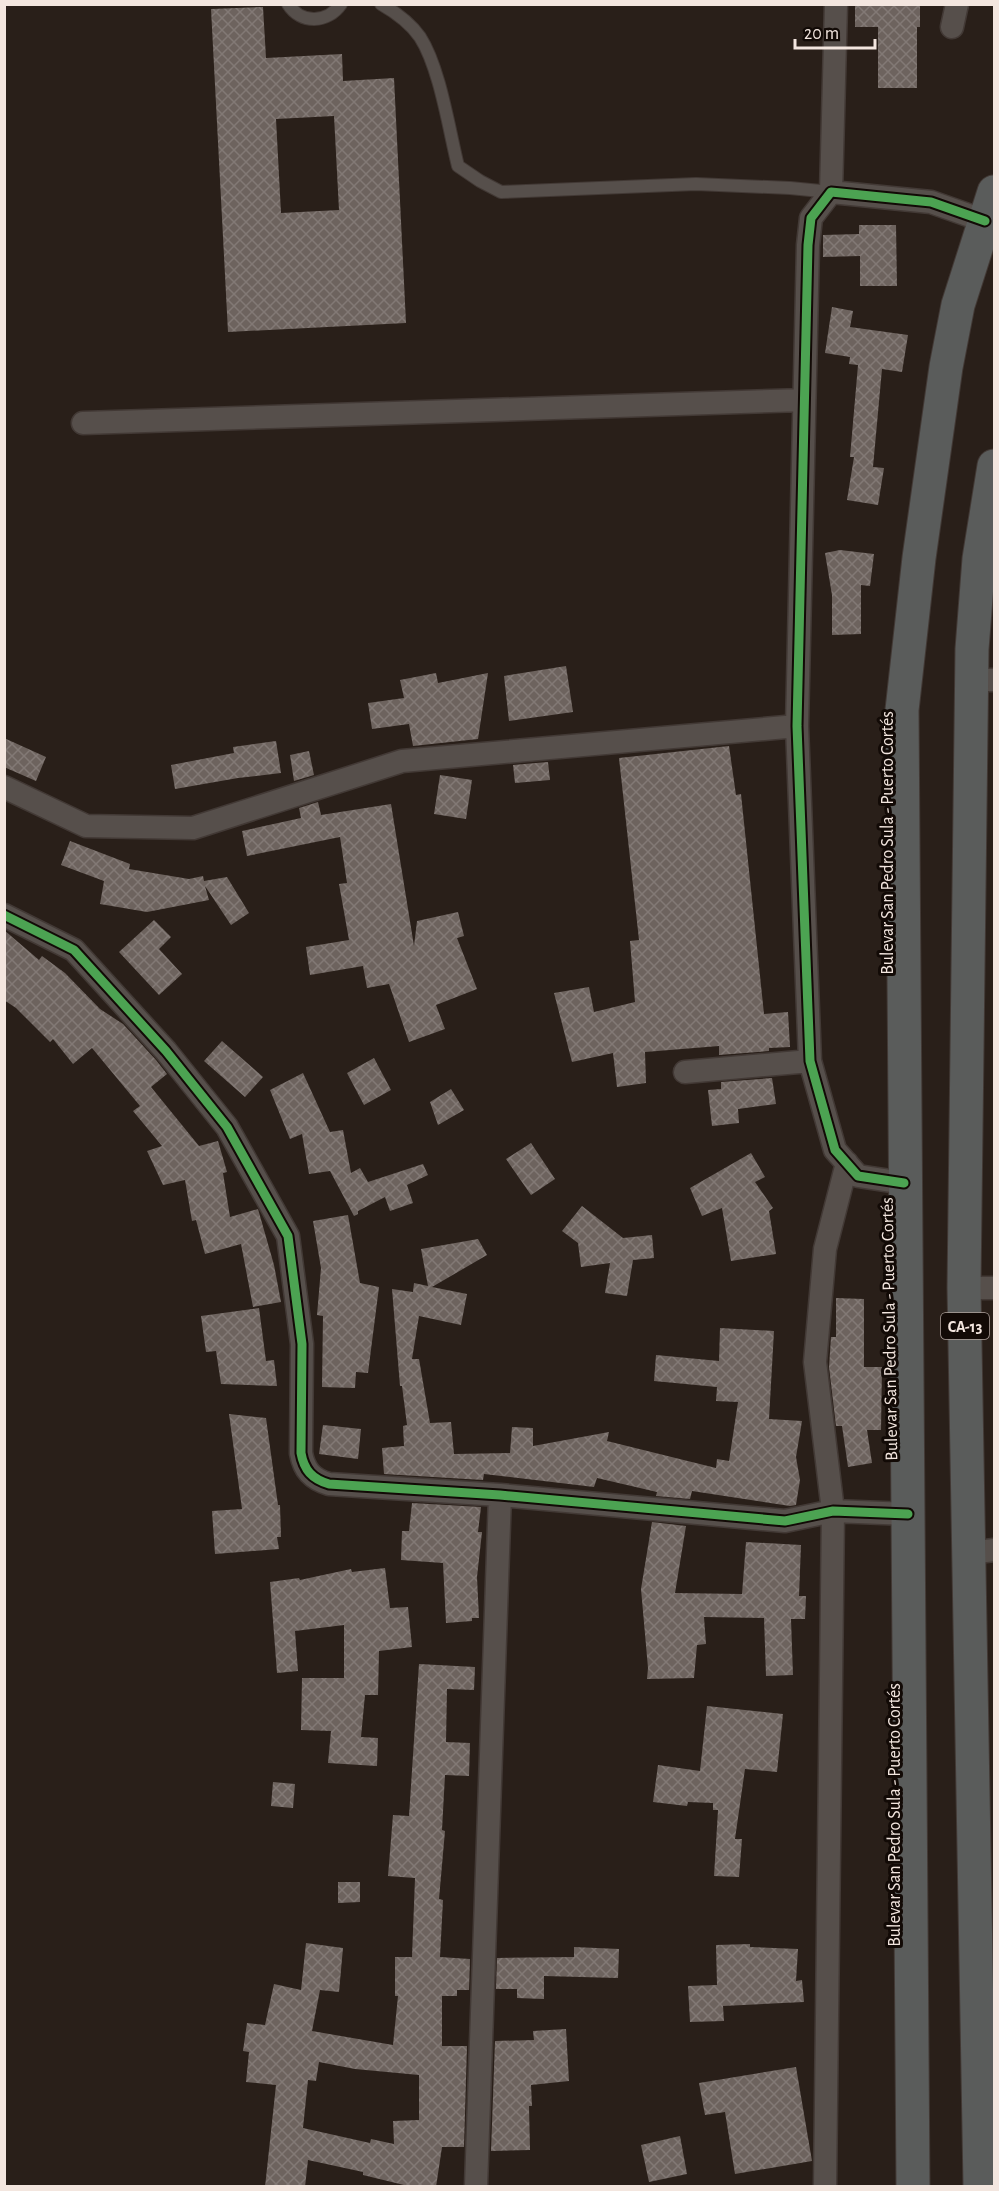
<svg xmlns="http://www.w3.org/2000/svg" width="999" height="2191" font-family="'Alegreya Sans',sans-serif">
<defs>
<pattern id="building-cross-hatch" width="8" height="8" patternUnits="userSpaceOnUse" patternTransform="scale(1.5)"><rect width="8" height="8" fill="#6d635e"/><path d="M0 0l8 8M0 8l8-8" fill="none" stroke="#827975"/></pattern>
</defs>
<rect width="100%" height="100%" fill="#291f19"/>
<path fill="url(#building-cross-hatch)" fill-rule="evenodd" d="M 855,4 L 920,4 L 920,27 L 917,27 L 917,88 L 878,88 L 878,27 L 855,27 Z
M 263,7 L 266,58 L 342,54 L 343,81 L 394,78 L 406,323 L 228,332 L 211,9 ZM 334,116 L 339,210 L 281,213 L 276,119 Z
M 859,225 L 896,225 L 897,286 L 860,286 L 860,256 L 823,257 L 823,235 L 859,234 Z
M 832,307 L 853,311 L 850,327 L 908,335 L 902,372 L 882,369 L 873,467 L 884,468 L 878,505 L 847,500 L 854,457 L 850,457 L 858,365 L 849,364 L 850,357 L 825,353 Z
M 840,550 L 874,554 L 870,586 L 861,585 L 861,634 L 832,635 L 832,595 L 825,553 Z
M 566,666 L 573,712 L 509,721 L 504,676 Z
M 436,673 L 438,683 L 488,673 L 478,739 L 413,746 L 409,724 L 372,729 L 368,703 L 404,698 L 400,680 Z
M 4,738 L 46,757 L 36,781 L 4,767 Z
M 276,741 L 281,773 L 238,778 L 175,789 L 171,765 L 234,753 L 233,747 Z
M 729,746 L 736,795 L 741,794 L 764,1014 L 788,1012 L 790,1047 L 769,1048 L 769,1051 L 719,1055 L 719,1046 L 645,1052 L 646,1083 L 617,1087 L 613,1053 L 572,1062 L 554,993 L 589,987 L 594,1012 L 635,1002 L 630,941 L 639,940 L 619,758 Z
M 309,751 L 314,775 L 294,781 L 290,755 Z
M 548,762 L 550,780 L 515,783 L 513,765 Z
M 440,775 L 472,780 L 466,819 L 434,814 Z
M 318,802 L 321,815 L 391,804 L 414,946 L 417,921 L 458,912 L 464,936 L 457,938 L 477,989 L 436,1005 L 445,1029 L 409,1042 L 389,984 L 367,988 L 363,966 L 310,975 L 306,947 L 349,940 L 339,884 L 347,883 L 340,837 L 247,856 L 242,831 L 301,818 L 299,808 Z
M 70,841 L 130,864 L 129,869 L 189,879 L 203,876 L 204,881 L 227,877 L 249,913 L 231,925 L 205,886 L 209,900 L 147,912 L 100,904 L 104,881 L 61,865 Z
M 154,920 L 171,937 L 159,949 L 182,974 L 159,995 L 119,952 Z
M 4,930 L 39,960 L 42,956 L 65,973 L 100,1009 L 123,1024 L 156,1060 L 167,1074 L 151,1087 L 199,1146 L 218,1141 L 227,1172 L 223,1173 L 230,1217 L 258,1209 L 274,1265 L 281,1302 L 253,1307 L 241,1244 L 205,1254 L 196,1220 L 192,1221 L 185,1180 L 163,1185 L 147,1151 L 162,1146 L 133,1111 L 140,1106 L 92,1048 L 73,1064 L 53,1039 L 50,1042 L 16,1008 L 4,1000 Z
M 222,1041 L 263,1077 L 245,1097 L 204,1061 Z
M 374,1058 L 391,1090 L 364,1105 L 347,1073 Z
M 303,1073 L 330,1132 L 343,1130 L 351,1173 L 360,1168 L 368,1182 L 423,1164 L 428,1175 L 407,1185 L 413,1203 L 390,1211 L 385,1197 L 358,1211 L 358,1214 L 354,1216 L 330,1171 L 309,1174 L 302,1134 L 290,1139 L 270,1090 Z
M 772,1078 L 776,1104 L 738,1109 L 739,1123 L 712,1126 L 708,1090 L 721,1089 L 721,1082 Z
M 451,1089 L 464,1110 L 438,1125 L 430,1102 Z
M 531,1143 L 555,1179 L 531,1195 L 506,1159 Z
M 751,1153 L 765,1177 L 755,1182 L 773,1208 L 769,1211 L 776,1254 L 731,1261 L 722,1208 L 702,1216 L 690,1188 Z
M 582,1206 L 623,1238 L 652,1235 L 654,1258 L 633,1260 L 627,1296 L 605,1293 L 610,1263 L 581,1267 L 578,1243 L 562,1231 Z
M 348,1215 L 360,1283 L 379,1287 L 368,1373 L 356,1372 L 355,1388 L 322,1387 L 323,1316 L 317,1315 L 321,1268 L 313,1221 Z
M 478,1239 L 487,1255 L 432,1287 L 467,1294 L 461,1325 L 419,1316 L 412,1359 L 419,1359 L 430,1423 L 451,1422 L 454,1454 L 510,1453 L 512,1427 L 533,1428 L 533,1446 L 609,1432 L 607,1441 L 716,1468 L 717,1459 L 729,1461 L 738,1402 L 716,1401 L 717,1387 L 654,1381 L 656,1355 L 719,1361 L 720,1328 L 774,1331 L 769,1419 L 802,1421 L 796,1457 L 800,1480 L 796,1505 L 790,1506 L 692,1491 L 690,1499 L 656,1496 L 657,1492 L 597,1478 L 594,1487 L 484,1474 L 483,1480 L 384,1474 L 382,1448 L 404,1446 L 403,1426 L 407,1425 L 402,1386 L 400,1386 L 392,1289 L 413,1292 L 414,1283 L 428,1286 L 421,1249 Z
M 836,1298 L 864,1299 L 864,1367 L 882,1367 L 881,1430 L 867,1430 L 872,1463 L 848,1467 L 842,1426 L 836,1426 L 829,1367 L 831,1337 L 836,1337 Z
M 259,1308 L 266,1361 L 274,1360 L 277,1386 L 221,1384 L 216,1351 L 206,1352 L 201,1316 Z
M 229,1414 L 266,1418 L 278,1505 L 280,1505 L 281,1537 L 277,1537 L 279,1549 L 215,1554 L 212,1511 L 242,1509 Z
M 323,1425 L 361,1429 L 358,1459 L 319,1454 Z
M 412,1503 L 481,1507 L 478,1532 L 482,1532 L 477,1577 L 479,1618 L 472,1618 L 472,1621 L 446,1623 L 443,1563 L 401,1560 L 402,1531 L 409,1531 Z
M 652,1522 L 686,1526 L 675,1593 L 742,1594 L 746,1542 L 801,1545 L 799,1596 L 806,1596 L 805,1619 L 791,1619 L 793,1675 L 766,1676 L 764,1618 L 704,1617 L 706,1644 L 697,1645 L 694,1678 L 647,1679 L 648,1668 L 641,1589 Z
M 385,1568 L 390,1608 L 408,1607 L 412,1647 L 379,1651 L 378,1695 L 365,1695 L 361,1737 L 378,1738 L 377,1766 L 328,1763 L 331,1731 L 301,1730 L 302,1678 L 344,1678 L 344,1625 L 295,1631 L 298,1671 L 277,1673 L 270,1582 L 299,1578 L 300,1580 L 351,1569 L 352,1572 Z
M 419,1664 L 475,1667 L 474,1690 L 447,1689 L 446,1742 L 470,1743 L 469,1776 L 445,1775 L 442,1830 L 445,1831 L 439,1899 L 443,1900 L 440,1957 L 470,1959 L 469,1990 L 457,1990 L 457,1996 L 442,1996 L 442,2046 L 467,2046 L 464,2147 L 442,2147 L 436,2187 L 408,2186 L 363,2175 L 363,2172 L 308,2160 L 305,2187 L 265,2187 L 276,2085 L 246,2082 L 249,2052 L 243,2051 L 247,2023 L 265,2025 L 274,1984 L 301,1990 L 306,1943 L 343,1948 L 339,1992 L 320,1990 L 312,2031 L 393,2045 L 398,1996 L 395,1996 L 395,1957 L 412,1957 L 415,1878 L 388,1876 L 393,1815 L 409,1816 ZM 319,2062 L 355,2069 L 419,2075 L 419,2120 L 393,2121 L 394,2144 L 371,2139 L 370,2143 L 303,2128 L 308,2080 L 316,2081 Z
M 707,1706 L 783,1714 L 777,1772 L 745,1769 L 735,1839 L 742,1839 L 739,1877 L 714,1876 L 718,1810 L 713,1810 L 713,1803 L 688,1802 L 687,1806 L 653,1802 L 658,1765 L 700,1771 Z
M 273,1782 L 295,1784 L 293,1808 L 271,1806 Z
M 338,1882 L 360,1882 L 360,1902 L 338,1903 Z
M 750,1944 L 750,1947 L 798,1949 L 796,1981 L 802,1980 L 804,2002 L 723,2006 L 724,2021 L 690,2022 L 688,1986 L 717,1985 L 716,1945 Z
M 574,1947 L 619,1949 L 618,1978 L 544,1976 L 544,1999 L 517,1998 L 517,1989 L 496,1989 L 497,1958 L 574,1957 Z
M 566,2029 L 569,2081 L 531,2085 L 532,2106 L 529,2106 L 530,2150 L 491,2151 L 495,2041 L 534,2040 L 533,2031 Z
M 796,2067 L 812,2161 L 735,2174 L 725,2112 L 705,2115 L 699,2083 Z
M 680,2136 L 687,2174 L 649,2182 L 641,2145 Z"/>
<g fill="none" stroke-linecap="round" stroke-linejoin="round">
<defs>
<path id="service" d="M 288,4 C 301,25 328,23 341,4
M 381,4 C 395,12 411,24 420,37 C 440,68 449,130 458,166 L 480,181 L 501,192 L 696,184 L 790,188 L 831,192"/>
<path id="minor" d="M 952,27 L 957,4
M 831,192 L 836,4
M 83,423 L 804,400
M 971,680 L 994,680
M 4,787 L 86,826 L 193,828 L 402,761 L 797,726
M 4,915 L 74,950 L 166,1051 L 227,1127 L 288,1236 L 302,1344 L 301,1453 C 304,1470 312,1479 329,1484 L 500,1495 L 785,1521 L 833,1511 L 908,1514
M 685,1072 L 810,1061
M 904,1183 L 858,1176 L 835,1150 L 810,1061 L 797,726 L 808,245 L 811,218 L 831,192 L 931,202 L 985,221
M 964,1288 L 994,1288
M 969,1553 L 994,1550
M 476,2186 L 500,1495
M 825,2186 L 833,1511 L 815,1362 L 825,1249 L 847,1163"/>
<path id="trunk" d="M 913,2186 L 902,710 L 919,558 L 946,367 L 958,305 L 994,192
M 980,2186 L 964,1288 L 972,649 L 979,559 L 994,466"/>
</defs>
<use href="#service" stroke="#423935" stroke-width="14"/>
<use href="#minor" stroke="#423935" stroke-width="25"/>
<use href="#trunk" stroke="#423935" stroke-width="35"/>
<use href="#service" stroke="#564f4b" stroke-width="12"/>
<use href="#minor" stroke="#564f4b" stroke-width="22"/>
<use href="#trunk" stroke="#5a5c5b" stroke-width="33"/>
<defs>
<path id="cycleway" d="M 4,915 L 74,950 L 166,1051 L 227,1127 L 288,1236 L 302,1344 L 301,1453 C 304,1470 312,1479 329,1484 L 500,1495 L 785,1521 L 833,1511 L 908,1514
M 904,1183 L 858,1176 L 835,1150 L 810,1061 L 797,726 L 808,245 L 811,218 L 831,192 L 931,202 L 985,221"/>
</defs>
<use href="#cycleway" stroke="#120a06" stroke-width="13"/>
<use href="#cycleway" stroke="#4ca352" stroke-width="9"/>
</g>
<g text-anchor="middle" stroke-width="6" stroke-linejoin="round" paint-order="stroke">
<rect fill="#120a06" stroke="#b0a49e" stroke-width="1.5" x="941" y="1313" width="48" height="26" rx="4.5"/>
<g font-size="16" font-weight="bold" fill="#f3e6df">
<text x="965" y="1332">CA-13</text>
</g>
<g font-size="18" fill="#f3e6df" stroke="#120a06">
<text transform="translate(887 843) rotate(-90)" y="6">Bulevar San Pedro Sula - Puerto Cortés</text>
<text transform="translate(889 1329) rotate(-91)" y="6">Bulevar San Pedro Sula - Puerto Cortés</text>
<text transform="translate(894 1815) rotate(-90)" y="6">Bulevar San Pedro Sula - Puerto Cortés</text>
</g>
</g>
<rect width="999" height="2191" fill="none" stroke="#f3e6df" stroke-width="12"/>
<path d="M795 39v9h80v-9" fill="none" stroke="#f3e6df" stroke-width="3"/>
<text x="804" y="39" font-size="18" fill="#f3e6df" stroke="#120a06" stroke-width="4.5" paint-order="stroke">20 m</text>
</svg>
